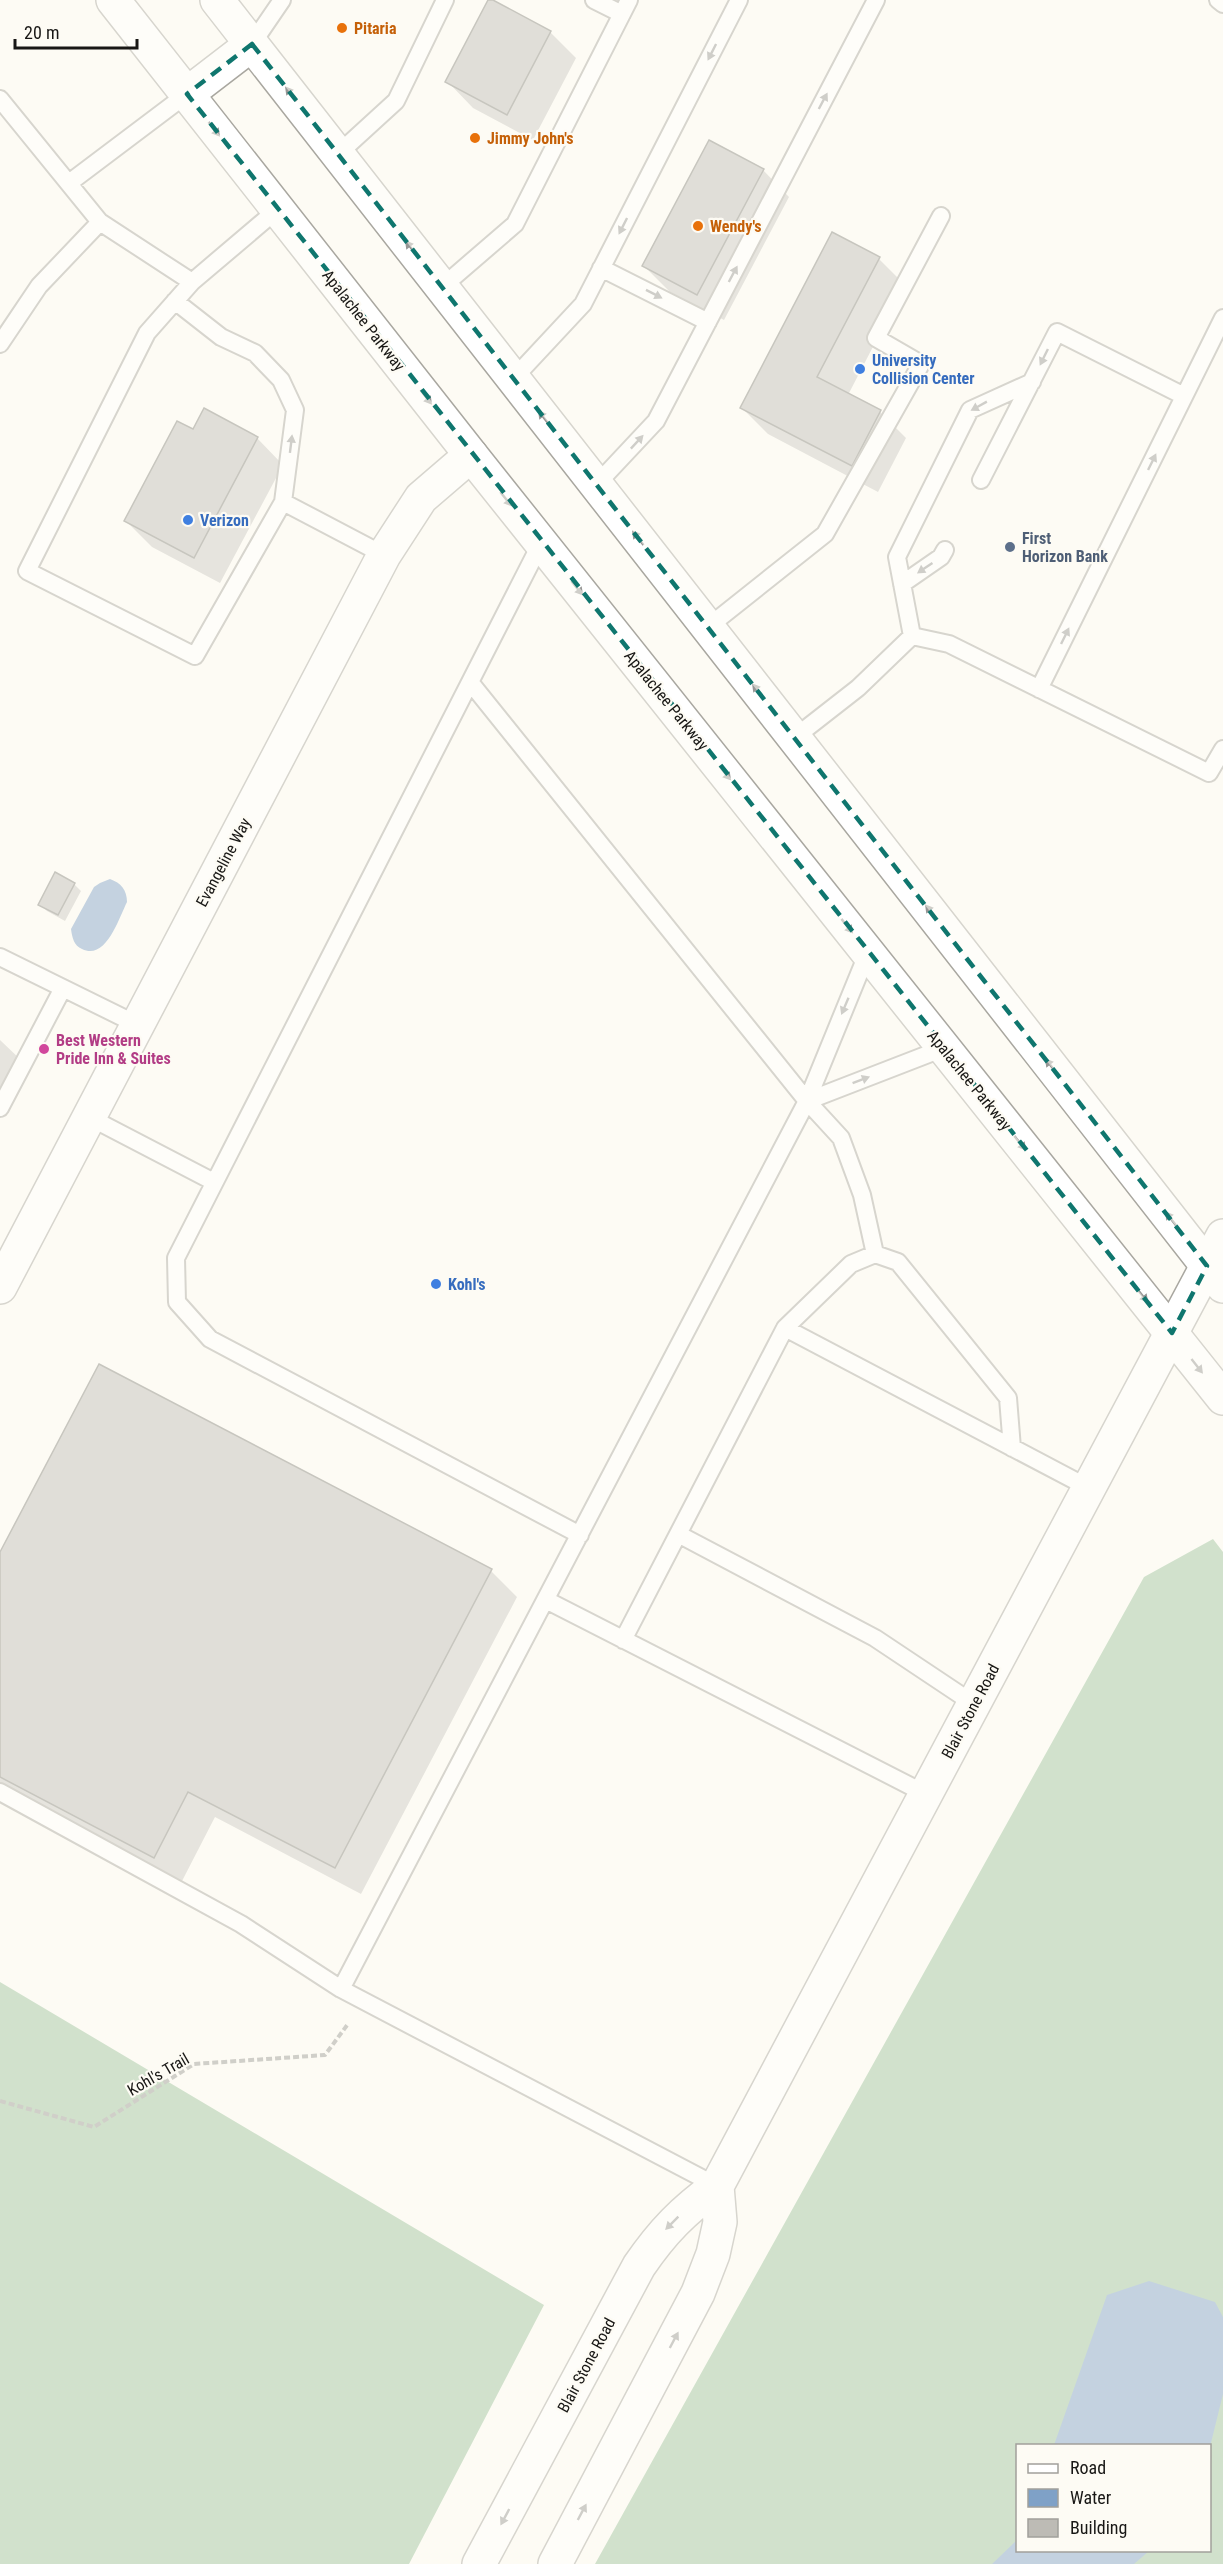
<svg xmlns="http://www.w3.org/2000/svg" width="1223" height="2564" font-family="'Roboto Condensed',sans-serif">
<rect width="100%" height="100%" fill="#fdfbf4"/>
<path fill="#9cc29c" fill-rule="evenodd" d="M 1213,1539 L 1223,1552 L 1223,2564 L 595,2564 L 1144,1577 ZM 1018,2446 L 1210,2446 L 1210,2550 L 1018,2550 Z
M 0,1982 L 544,2305 L 409,2564 L 0,2564 Z"/>
<path fill="#7fa1c7" d="M 110,879 C 121,883 127,890 127,902 C 119,918 106,961 82,949 C 74,946 72,937 71,929 L 94,887 L 100,883 Z
M 1149,2281 L 1215,2302 L 1223,2317 L 1223,2394 L 1210,2447 L 1210,2446 L 1054,2445 L 1107,2295 Z
M 1017,2540 L 1018,2550 L 1149,2551 L 1134,2564 L 992,2564 Z"/>
<path fill="#0003" d="M 550,32 L 576,58 L 533,140 L 473,108 L 447,81 Z
M 709,142 L 763,170 L 789,197 L 724,320 L 670,292 L 643,265 Z
M 879,259 L 905,285 L 848,395 L 880,412 L 906,438 L 878,492 L 768,434 L 742,408 Z
M 193,431 L 257,438 L 283,465 L 220,583 L 152,547 L 126,521 Z
M 74,884 L 81,891 L 65,921 L 47,911 L 40,904 Z
M 0,1040 L 21,1060 L 0,1100 Z
M 0,1555 L 491,1571 L 517,1597 L 361,1894 L 215,1817 L 181,1883 L 0,1788 Z"/>
<path fill="#bdbbb5" stroke="#86857e" stroke-width="1.5" d="M 488,0 L 493,0 L 551,31 L 507,115 L 445,82 Z
M 709,140 L 764,169 L 697,295 L 642,266 Z
M 832,232 L 880,257 L 817,377 L 881,410 L 852,466 L 740,408 Z
M 204,408 L 258,437 L 194,558 L 124,521 L 177,421 L 193,429 Z
M 55,872 L 75,883 L 58,915 L 38,905 Z
M 99,1364 L 492,1569 L 335,1868 L 188,1792 L 154,1858 L 0,1777 L 0,1552 Z"/>
<g fill="none" stroke-linecap="round" stroke-linejoin="round">
<defs>
<path id="service" d="M 594,0 L 622,14
M 1218,0 L 1223,4
M 252,44 L 282,0
M 0,99 L 100,222 L 192,282
M 338,154 L 396,101 L 445,0
M 69,183 L 187,94
M 601,268 L 708,322
M 442,287 L 515,224 L 629,0
M 175,301 L 221,337 L 255,353 L 281,380 L 295,410 L 283,502 L 195,656 L 27,571 L 147,333 L 192,282 L 278,209
M 0,344 L 39,286 L 100,222
M 513,379 L 583,304 L 739,0
M 981,480 L 1057,332 L 1184,396
M 596,485 L 656,421 L 876,0
M 283,502 L 384,555
M 541,543 L 176,1258 L 177,1302 L 210,1339 L 580,1535
M 902,584 L 941,557 L 945,550
M 708,627 L 825,534 L 921,364 L 876,338 L 941,216
M 912,636 L 949,644 L 1209,773 L 1223,749
M 912,636 L 897,557 L 970,410 L 1032,382
M 470,682 L 807,1101 L 841,1138 L 862,1195 L 875,1254
M 1039,689 L 1223,318
M 794,738 L 858,688 L 912,636
M 0,957 L 138,1025
M 807,1101 L 944,1048
M 0,1108 L 63,988
M 89,1117 L 214,1182
M 785,1328 L 1089,1488
M 678,1534 L 875,1638 L 974,1704
M 546,1600 L 926,1794
M 623,1640 L 785,1328 L 851,1264 L 875,1254 L 898,1262 L 1008,1398 L 1012,1448
M 0,1792 L 241,1924 L 341,1989 L 717,2186
M 341,1989 L 807,1101 L 868,952"/>
<path id="minor" d="M 0,1287 L 384,555 L 421,498 L 471,455"/>
<path id="secondary" d="M 479,2564 L 639,2266 C 663,2231 683,2211 717,2186 L 1223,1236
M 555,2564 L 698,2293 L 713,2254 L 720,2222 L 717,2186"/>
<path id="primary" d="M 113,0 L 471,455 L 1223,1398
M 217,0 L 1223,1286
M 187,94 L 252,44"/>
</defs>
<use href="#service" stroke="#a9a7a0" stroke-width="20"/>
<use href="#minor" stroke="#a9a7a0" stroke-width="36"/>
<use href="#secondary" stroke="#a9a7a0" stroke-width="36"/>
<use href="#primary" stroke="#a9a7a0" stroke-width="36"/>
<path stroke="#9a9994" stroke-width="4" stroke-dasharray="6 3" stroke-linecap="butt" d="M 0,2101 L 94,2127 L 194,2064 L 325,2055 L 348,2024"/>
<use href="#service" stroke="#fff" stroke-width="16"/>
<use href="#minor" stroke="#fff" stroke-width="33"/>
<use href="#secondary" stroke="#fff" stroke-width="33"/>
<use href="#primary" stroke="#fff" stroke-width="33"/>
</g>
<defs><path id="oneway-solid" d="M-6-.8H1V-3.2L6.5 0L1 3.2V.8H-6Z" transform="scale(1.5)"/></defs>
<g fill="#979796">
<use href="#oneway-solid" transform="translate(712 52) rotate(117)"/>
<use href="#oneway-solid" transform="translate(291 94) rotate(-128)"/>
<use href="#oneway-solid" transform="translate(823 101) rotate(-62)"/>
<use href="#oneway-solid" transform="translate(214 129) rotate(52)"/>
<use href="#oneway-solid" transform="translate(623 226) rotate(117)"/>
<use href="#oneway-solid" transform="translate(411 248) rotate(-128)"/>
<use href="#oneway-solid" transform="translate(733 274) rotate(-62)"/>
<use href="#oneway-solid" transform="translate(654 294) rotate(27)"/>
<use href="#oneway-solid" transform="translate(1044 357) rotate(116)"/>
<use href="#oneway-solid" transform="translate(426 397) rotate(52)"/>
<use href="#oneway-solid" transform="translate(979 406) rotate(151)"/>
<use href="#oneway-solid" transform="translate(544 418) rotate(-128)"/>
<use href="#oneway-solid" transform="translate(637 442) rotate(-47)"/>
<use href="#oneway-solid" transform="translate(291 444) rotate(-83)"/>
<use href="#oneway-solid" transform="translate(1152 462) rotate(-64)"/>
<use href="#oneway-solid" transform="translate(506 499) rotate(51)"/>
<use href="#oneway-solid" transform="translate(638 538) rotate(-128)"/>
<use href="#oneway-solid" transform="translate(925 568) rotate(146)"/>
<use href="#oneway-solid" transform="translate(577 588) rotate(51)"/>
<use href="#oneway-solid" transform="translate(1065 636) rotate(-64)"/>
<use href="#oneway-solid" transform="translate(758 691) rotate(-128)"/>
<use href="#oneway-solid" transform="translate(725 773) rotate(51)"/>
<use href="#oneway-solid" transform="translate(931 912) rotate(-128)"/>
<use href="#oneway-solid" transform="translate(847 926) rotate(51)"/>
<use href="#oneway-solid" transform="translate(845 1006) rotate(113)"/>
<use href="#oneway-solid" transform="translate(1051 1066) rotate(-128)"/>
<use href="#oneway-solid" transform="translate(861 1080) rotate(-21)"/>
<use href="#oneway-solid" transform="translate(1020 1143) rotate(51)"/>
<use href="#oneway-solid" transform="translate(1171 1219) rotate(-128)"/>
<use href="#oneway-solid" transform="translate(1142 1295) rotate(51)"/>
<use href="#oneway-solid" transform="translate(1197 1366) rotate(52)"/>
<use href="#oneway-solid" transform="translate(672 2223) rotate(135)"/>
<use href="#oneway-solid" transform="translate(674 2340) rotate(-62)"/>
<use href="#oneway-solid" transform="translate(582 2512) rotate(-62)"/>
<use href="#oneway-solid" transform="translate(505 2517) rotate(118)"/>
</g>
<path d="M0 0H1223V2564H0ZM 252,44 L 1207,1266 L 1172,1333 L 187,94 Z" fill="#fdfbf4" fill-opacity=".55" fill-rule="evenodd"/>
<path fill="none" stroke="#0f766e" stroke-width="4.5" stroke-dasharray="12 8" stroke-linejoin="round" d="M 252,44 L 1207,1266 L 1172,1333 L 187,94 Z"/>
<g fill="#e8710a" stroke="#fdfbf4" stroke-width="2">
<circle cx="342" cy="28" r="6"/>
<circle cx="475" cy="138" r="6"/>
<circle cx="698" cy="226" r="6"/>
</g>
<g fill="#3f7fe0" stroke="#fdfbf4" stroke-width="2">
<circle cx="860" cy="369" r="6"/>
<circle cx="188" cy="520" r="6"/>
<circle cx="436" cy="1284" r="6"/>
</g>
<circle fill="#5c6f8a" stroke="#fdfbf4" stroke-width="2" cx="1010" cy="547" r="6"/>
<circle fill="#d1479c" stroke="#fdfbf4" stroke-width="2" cx="44" cy="1049" r="6"/>
<g text-anchor="middle" stroke-width="4.5" stroke-linejoin="round" paint-order="stroke">
<g font-size="16" font-weight="bold" fill="#c56008" stroke="#fdfbf4" text-anchor="start">
<text x="354" y="34">Pitaria</text>
<text x="487" y="144">Jimmy John's</text>
<text x="710" y="232">Wendy's</text>
</g>
<g font-size="16" fill="#181715" stroke="#fdfbf4">
<text transform="translate(364 320) rotate(52)" y="6">Apalachee Parkway</text>
<text transform="translate(667 700) rotate(51)" y="6">Apalachee Parkway</text>
<text transform="translate(223 862) rotate(-62)" y="6">Evangeline Way</text>
<text transform="translate(970 1080) rotate(51)" y="6">Apalachee Parkway</text>
<text transform="translate(970 1711) rotate(-62)" y="6">Blair Stone Road</text>
<text transform="translate(158 2074) rotate(-30)" y="6">Kohl's Trail</text>
<text transform="translate(586 2365) rotate(-62)" y="6">Blair Stone Road</text>
</g>
<g font-size="16" font-weight="bold" fill="#366cbe" stroke="#fdfbf4" text-anchor="start">
<text x="872" y="366">University<tspan x="872" dy="18">Collision Center</tspan></text>
<text x="200" y="526">Verizon</text>
<text x="448" y="1290">Kohl's</text>
</g>
<g font-size="16" font-weight="bold" fill="#4e5e75" stroke="#fdfbf4" text-anchor="start">
<text x="1022" y="544">First<tspan x="1022" dy="18">Horizon Bank</tspan></text>
</g>
<g font-size="16" font-weight="bold" fill="#b23c85" stroke="#fdfbf4" text-anchor="start">
<text x="56" y="1046">Best Western<tspan x="56" dy="18">Pride Inn &amp; Suites</tspan></text>
</g>
</g>
<rect x="1016" y="2444" width="195" height="108" fill="#fdfbf4" stroke="#a1a09b" stroke-width="1.5"/>
<rect x="1028" y="2464" width="30" height="9" fill="#ffffff" stroke="#a1a09b" stroke-width="1.5"/>
<text x="1070" y="2474" font-size="18" fill="#181715">Road</text>
<rect x="1028" y="2489" width="30" height="18" fill="#7fa1c7" stroke="#a1a09b" stroke-width="1.5"/>
<text x="1070" y="2504" font-size="18" fill="#181715">Water</text>
<rect x="1028" y="2519" width="30" height="18" fill="#bdbbb5" stroke="#a1a09b" stroke-width="1.5"/>
<text x="1070" y="2534" font-size="18" fill="#181715">Building</text>
<path d="M15 39v9h122v-9" fill="none" stroke="#181715" stroke-width="3"/>
<text x="24" y="39" font-size="18" fill="#181715" stroke="#fdfbf4" stroke-width="4.5" paint-order="stroke">20 m</text>
</svg>
